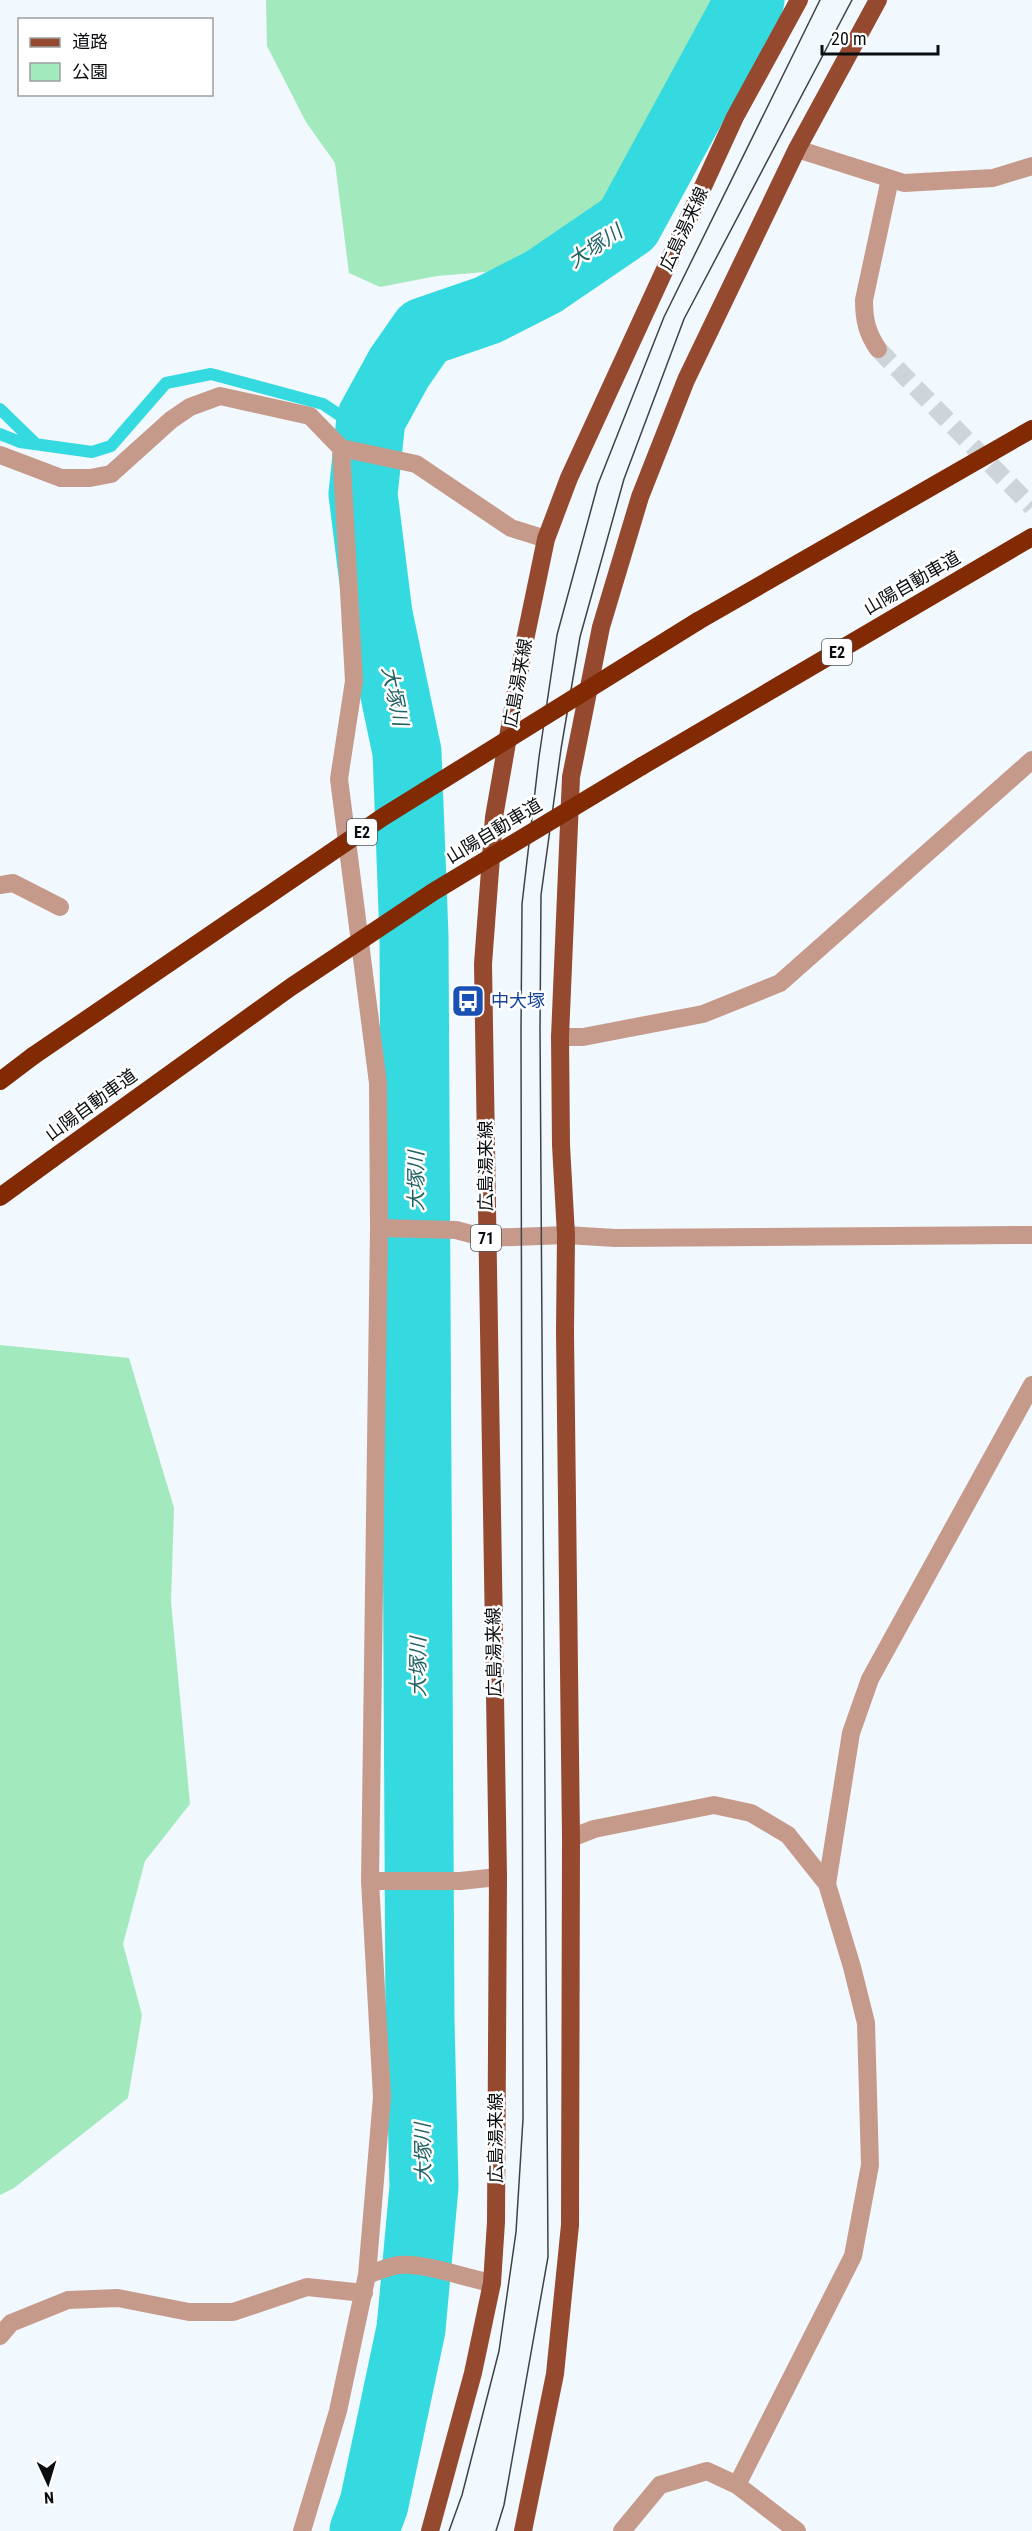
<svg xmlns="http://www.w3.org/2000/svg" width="1032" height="2531" font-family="'Roboto Condensed','Noto Sans JP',sans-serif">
<rect width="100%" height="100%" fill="#f1f8fe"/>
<path fill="#a2e9be" d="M 266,0 L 735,0 L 708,51 L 584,233 L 498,271 L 437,276 L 380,287 L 349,273 L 335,163 L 306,122 L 267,46 Z
M 0,1345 L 129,1358 L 174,1508 L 171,1602 L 190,1804 L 145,1861 L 123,1944 L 142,2015 L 128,2098 L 14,2188 L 0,2195 Z"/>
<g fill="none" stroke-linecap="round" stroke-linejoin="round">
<path stroke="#35dae0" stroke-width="12" d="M 0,409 L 36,444
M 0,434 L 20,442 L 92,452 L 111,446 L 166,383 L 211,374 L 323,404 L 369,435"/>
<path stroke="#35dae0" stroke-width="69" d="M 364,2531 L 374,2504 L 411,2329 L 424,2187 L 420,2020 L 414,936 L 407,752 L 378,614 L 363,494 L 371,419 L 399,368 L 424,332 L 488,310 L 543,282 L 628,224 L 750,0"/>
<path stroke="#ced5da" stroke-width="18" stroke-dasharray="18 9" stroke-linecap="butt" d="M 878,349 L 1032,507"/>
<path stroke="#c69a8b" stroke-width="18" d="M 878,349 C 867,333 864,320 864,300 L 890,179
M 0,455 L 61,478 L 90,478 L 111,474 L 171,420 L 190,407 L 220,396 L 310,416 L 341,448 L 416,464 L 511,528 L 546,539
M 0,885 L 13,883 L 60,907
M 560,1037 L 583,1037 L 703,1014 L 780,983 L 1032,760
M 379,1228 L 456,1230 L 486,1238
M 571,1838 L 594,1829 L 714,1805 L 751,1813 L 788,1835 L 827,1884 L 852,1967 L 866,2023 L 870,2165 L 853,2256 L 737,2485
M 370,1881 L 460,1881 L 498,1877
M 827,1884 L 851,1733 L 870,1679 L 1032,1385
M 367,2275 C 377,2272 389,2266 399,2265 C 428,2263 464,2278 492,2283
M 0,2336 L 11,2323 L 68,2300 L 118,2298 L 189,2312 L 233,2312 L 307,2287 L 364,2293
M 302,2531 L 338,2411 L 367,2275 L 382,2097 L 370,1881 L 379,1228 L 378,1083 L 339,779 L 354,681 L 341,448
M 622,2531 L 660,2485 L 707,2471 L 737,2485 L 797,2531"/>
<path stroke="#c69a8b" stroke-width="18" d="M 797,149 L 904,183 L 993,178 L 1032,166
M 486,1238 L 566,1235 L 615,1238 L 1032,1235"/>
<path stroke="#954a30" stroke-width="18" d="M 430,2531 L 473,2373 L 492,2283 L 496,2222 L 498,1877 L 483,964 L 494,817 L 525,640 L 546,539 L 569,478 L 735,117 L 799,0
M 523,2531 L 555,2374 L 570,2225 L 571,1838 L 565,1332 L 566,1235 L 561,1145 L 560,1037 L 571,777 L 601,627 L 640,497 L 686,380 L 797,149 L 878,0"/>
<path stroke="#812a03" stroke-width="18" d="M 698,621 L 1032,429
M 642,766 L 1032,537
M 0,1081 L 33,1056
M 0,1197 L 52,1159"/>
<path stroke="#3f4346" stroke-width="1.5" d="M 449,2531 L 462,2495 L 499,2351 L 516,2232 L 523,2119 L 521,1031 L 522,904 L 539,757 L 557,635 L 598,484 L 664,317 L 820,0
M 496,2531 L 504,2505 L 548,2257 L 540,1029 L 541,895 L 561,749 L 580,637 L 624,479 L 684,319 L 852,0"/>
<path stroke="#812a03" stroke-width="18" d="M 33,1056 L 383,817 L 698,621
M 52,1159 L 291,987 L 433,892 L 642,766"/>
</g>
<defs>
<symbol id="bus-square" viewBox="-11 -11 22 22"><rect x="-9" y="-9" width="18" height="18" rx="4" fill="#1a4fb4" stroke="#fff"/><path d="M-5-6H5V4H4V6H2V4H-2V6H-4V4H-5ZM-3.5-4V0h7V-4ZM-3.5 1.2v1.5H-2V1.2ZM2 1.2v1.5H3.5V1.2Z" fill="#fff"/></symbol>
</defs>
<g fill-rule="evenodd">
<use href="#bus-square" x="449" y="982" width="38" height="38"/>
</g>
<g text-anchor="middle" stroke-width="5" stroke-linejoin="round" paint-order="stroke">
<g fill="#fff" stroke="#545658" stroke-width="1.5">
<rect x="822" y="639" width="30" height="26" rx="4.5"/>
<rect x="347" y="819" width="30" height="26" rx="4.5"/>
<rect x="471" y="1225" width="30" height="26" rx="4.5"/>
</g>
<g font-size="16" font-weight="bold" fill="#0b0e10">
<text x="837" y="658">E2</text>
<text x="362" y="838">E2</text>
<text x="486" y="1244">71</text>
</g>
<g font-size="18" fill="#0b0e10" stroke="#fff">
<text transform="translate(684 229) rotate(-65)" y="6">広島湯来線</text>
<text transform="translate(912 583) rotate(-30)" y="6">山陽自動車道</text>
<text transform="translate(518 683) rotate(-80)" y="6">広島湯来線</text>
<text transform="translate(494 831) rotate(-31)" y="6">山陽自動車道</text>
<text transform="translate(91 1105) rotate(-36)" y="6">山陽自動車道</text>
<text transform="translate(486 1166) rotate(-90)" y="6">広島湯来線</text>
<text transform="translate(494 1652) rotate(-91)" y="6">広島湯来線</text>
<text transform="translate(496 2138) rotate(-90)" y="6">広島湯来線</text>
</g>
<g font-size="18" fill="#164399" stroke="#fff" text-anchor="start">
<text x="491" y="1007">中大塚</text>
</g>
<g font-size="20" font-style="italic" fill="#226163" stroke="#fff">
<text transform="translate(595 246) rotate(-34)" y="7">大塚川</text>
<text transform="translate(395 696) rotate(78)" y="7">大塚川</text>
<text transform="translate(416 1181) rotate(-90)" y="7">大塚川</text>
<text transform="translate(418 1667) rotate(-90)" y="7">大塚川</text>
<text transform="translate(423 2153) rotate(-91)" y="7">大塚川</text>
</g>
</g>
<rect x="18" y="18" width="195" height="78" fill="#ffffff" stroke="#9d9f9f" stroke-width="1.5"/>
<rect x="30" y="38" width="30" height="9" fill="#954a30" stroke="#9d9f9f" stroke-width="1.5"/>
<text x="72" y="48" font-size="18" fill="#0b0e10">道路</text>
<rect x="30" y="63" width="30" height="18" fill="#a2e9be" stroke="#9d9f9f" stroke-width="1.5"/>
<text x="72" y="78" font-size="18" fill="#0b0e10">公園</text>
<g transform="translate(48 2483) rotate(176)" stroke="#ffffff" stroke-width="4.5" paint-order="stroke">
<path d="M0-4.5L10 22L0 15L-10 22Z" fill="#0b0e10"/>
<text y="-9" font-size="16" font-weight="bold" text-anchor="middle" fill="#0b0e10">N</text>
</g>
<path d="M822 45v9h116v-9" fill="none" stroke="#0b0e10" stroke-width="3"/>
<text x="831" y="45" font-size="18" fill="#0b0e10" stroke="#ffffff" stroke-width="4.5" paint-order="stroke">20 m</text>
</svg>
